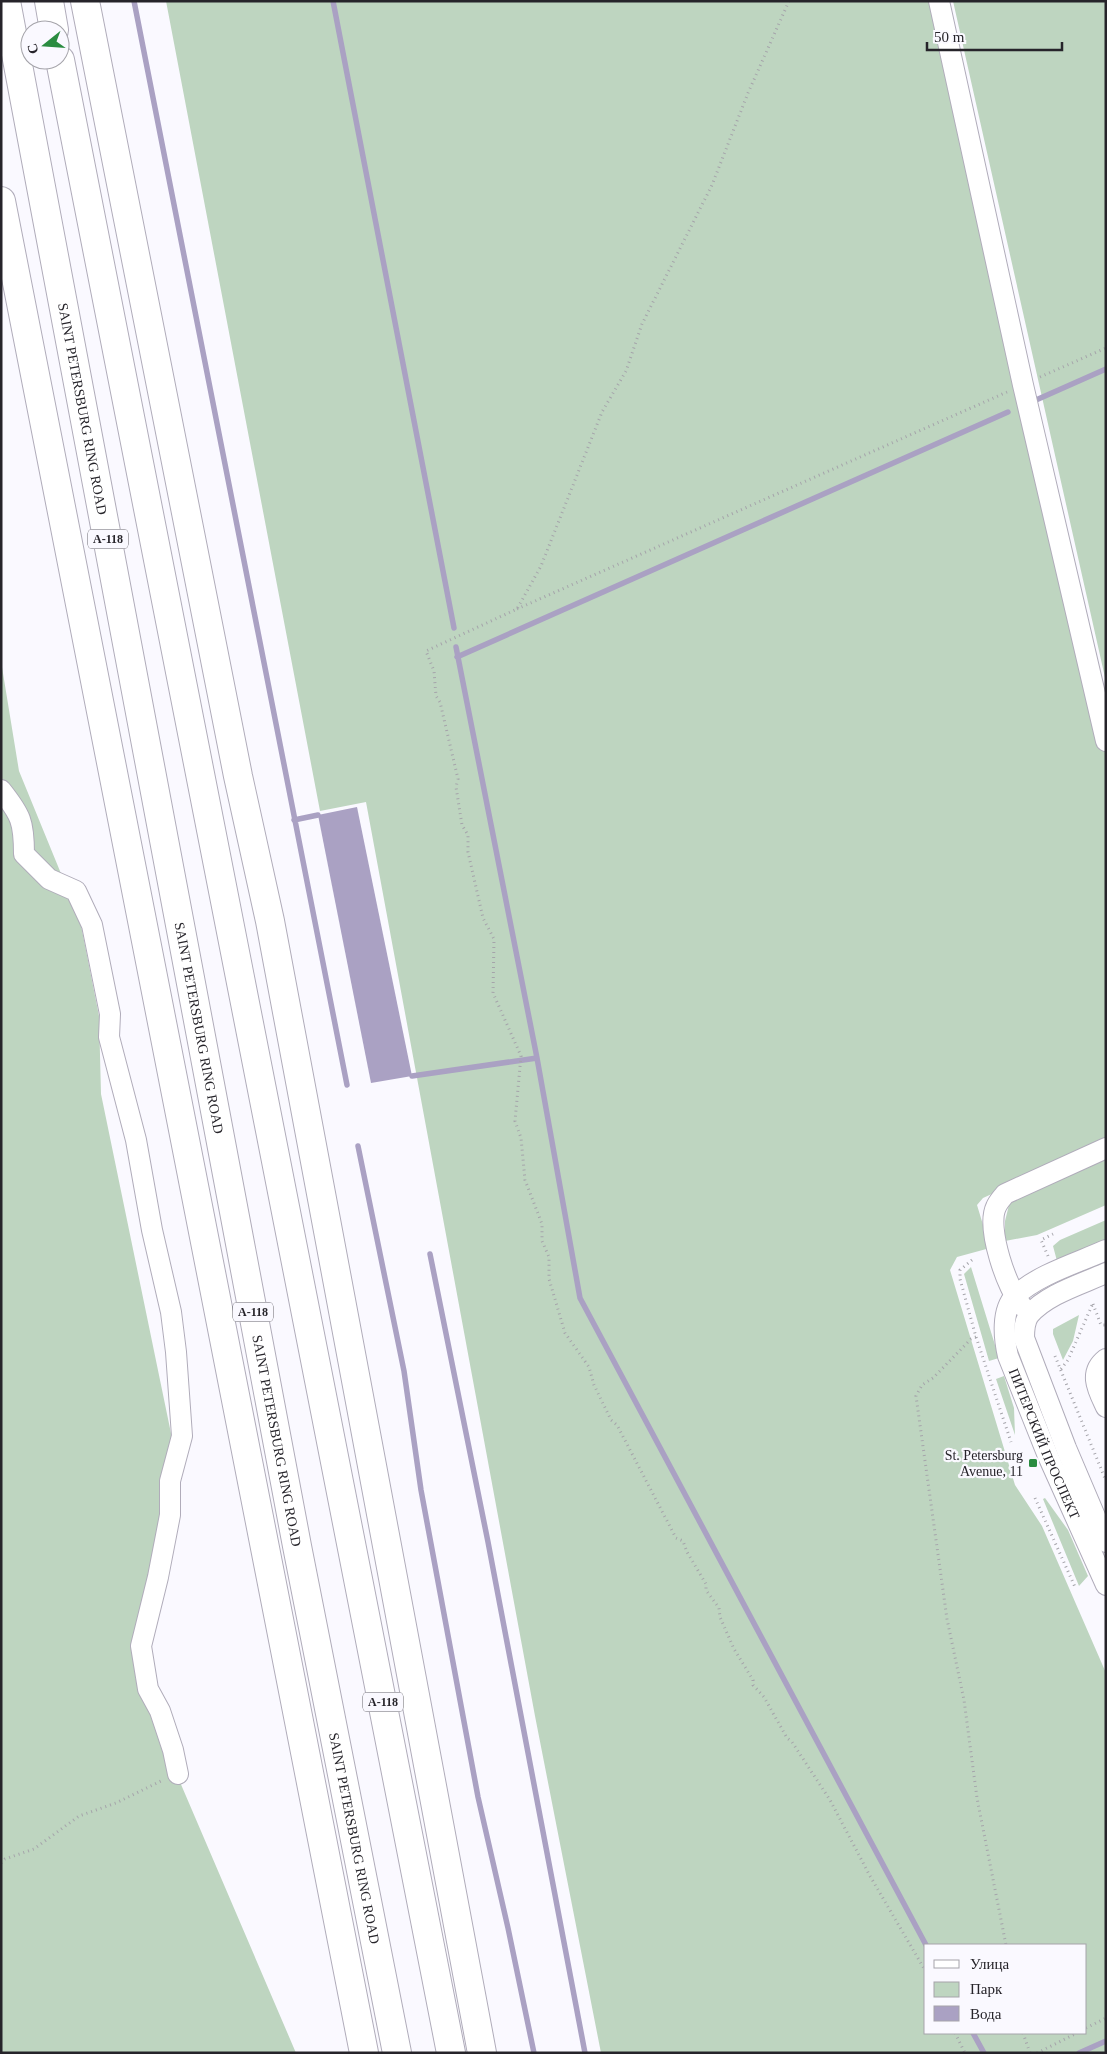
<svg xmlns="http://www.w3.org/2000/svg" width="1107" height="2054" font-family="'Times New Roman',serif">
<rect width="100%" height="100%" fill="#faf9ff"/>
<path fill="#bed5c0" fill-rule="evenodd" d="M 166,1 L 936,1 L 1030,429 L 1106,755 L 1106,1142 L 983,1198 L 977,1205 L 990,1248 L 957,1257 L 950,1270 L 1015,1485 L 1042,1526 L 1106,1673 L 1106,2053 L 601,2053 L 535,1716 L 366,802 L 320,811 ZM 926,1945 L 1086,1945 L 1086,2033 L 926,2033 Z
M 953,1 L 1106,1 L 1106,682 Z
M 1,661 L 19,771 L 80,920 L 99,1016 L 101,1094 L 173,1443 L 135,1677 L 296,2053 L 1,2053 Z
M 1106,1156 L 1106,1205 L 1037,1235 L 1005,1241 L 1005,1221 L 1010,1201 Z
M 1106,1220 L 1106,1239 L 1057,1261 L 1053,1246 L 1060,1240 Z
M 971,1267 L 999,1358 L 989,1361 L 964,1274 Z
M 1079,1315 L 1073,1341 L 1063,1360 L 1053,1334 L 1053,1329 Z
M 1004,1376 L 1014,1408 L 1015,1435 L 996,1379 Z
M 1045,1498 L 1068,1530 L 1088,1576 L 1079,1586 L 1043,1499 Z"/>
<path fill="#aaa1c3" d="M 357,807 L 412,1076 L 371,1083 L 318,815 Z"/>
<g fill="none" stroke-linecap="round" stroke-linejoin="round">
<path stroke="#aaa1c3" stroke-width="5.5" d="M 134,1 L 347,1085
M 333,1 L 454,628
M 1036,400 L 1106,369
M 456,647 L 537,1058 L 580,1298 L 926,1945
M 457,657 L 1008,412
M 294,820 L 318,815
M 412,1076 L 537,1058
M 358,1146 L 404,1371 L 421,1490 L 478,1797 L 508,1928 L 534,2053
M 430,1254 L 488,1542 L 585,2053
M 973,2033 L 984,2053
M 1079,2053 L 1106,2041"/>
<defs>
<g id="minor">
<path d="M 939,1 L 1023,385 L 1106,741"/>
<path d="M 1,790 C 21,815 24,822 24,854 L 49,879 L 76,891 L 92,925 L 110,1014 L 109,1037 L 136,1140 L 152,1230 L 171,1312 L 176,1352 L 182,1436 L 170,1481 L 170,1515 L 158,1577 L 141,1646 L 148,1689 L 160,1711 L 173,1750 L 178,1774"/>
<path id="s1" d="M 1106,1250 C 1077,1263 1039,1274 1015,1296 C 1001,1310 1004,1339 1008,1356 L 1048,1456 L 1106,1585"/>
<path d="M 1106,1273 C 1082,1284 1047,1294 1029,1315 C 1024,1322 1024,1330 1024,1338 L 1066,1448 L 1106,1542"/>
<path d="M 1022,1306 C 1007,1289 986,1228 996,1207 C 998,1202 1002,1198 1005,1194 L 1106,1148"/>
<path d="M 1106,1359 C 1088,1373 1098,1390 1106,1407"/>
</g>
<g id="highway">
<path id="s2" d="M 6,1 L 297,1546 L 397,2053"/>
<path d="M 49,1 L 54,30"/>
<path d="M 85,1 L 238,776 L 270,921 L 482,2053"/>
<path d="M 60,60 L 451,2053"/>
<path d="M 1,201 L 364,2053"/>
</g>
</defs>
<use href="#minor" stroke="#b0acba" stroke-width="22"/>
<use href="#highway" stroke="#b0acba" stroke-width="30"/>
<path stroke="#a5a4aa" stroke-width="3" stroke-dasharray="1 4" stroke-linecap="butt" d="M 789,1 L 748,93 L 712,185 L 642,324 L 626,371 L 602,412 L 541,566 L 517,609 L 426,651 L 434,671 L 436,696 L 440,702 L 458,779 L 456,787 L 462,825 L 468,835 L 468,852 L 483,918 L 494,939 L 493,993 L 521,1056 L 515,1121 L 521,1138 L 525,1180 L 542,1224 L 542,1241 L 549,1257 L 549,1279 L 565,1333 L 589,1367 L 594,1385 L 611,1420 L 617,1425 L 676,1538 L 683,1541 L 687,1552 L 706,1584 L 706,1590 L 719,1608 L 720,1617 L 734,1649 L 753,1680 L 753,1685 L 764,1697 L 787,1738 L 792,1742 L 830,1800 L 870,1876 L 926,1972
M 1040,377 L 1106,348
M 517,609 L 1007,392
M 1048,1256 L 1041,1240 L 1053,1234
M 972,1260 L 960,1270 L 960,1279 L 976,1337 L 1011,1442
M 1093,1304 L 1101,1325 L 1106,1325
M 976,1337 L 971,1339 L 933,1378 L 922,1385 L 916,1396 L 947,1619 L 964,1700 L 977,1798 L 1006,1945
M 1055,1356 L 1106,1481
M 1061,1369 L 1068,1360 L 1093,1303
M 1035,1498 L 1075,1587
M 1,1863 L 5,1859 L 34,1849 L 79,1816 L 116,1803 L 161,1781
M 1086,2028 L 1106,2018
M 955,2033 L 965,2053
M 1023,2033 L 1030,2053
M 1037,2053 L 1077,2033"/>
<use href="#minor" stroke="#fff" stroke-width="20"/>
<use href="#highway" stroke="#fff" stroke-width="28"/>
</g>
<rect fill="#2a8c40" stroke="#faf9ff" stroke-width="2" x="1028" y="1458" width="10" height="10" rx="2.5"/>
<g text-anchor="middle" stroke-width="4.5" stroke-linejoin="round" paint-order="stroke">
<g fill="#faf9ff" stroke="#66646a" stroke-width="1">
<rect x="88" y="529.5" width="40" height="19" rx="4"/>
<rect x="233" y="1302.5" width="40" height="19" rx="4"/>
<rect x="363" y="1692.5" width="40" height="19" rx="4"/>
</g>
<g font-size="12" font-weight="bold" fill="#26242a">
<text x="108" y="543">А-118</text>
<text x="253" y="1316">А-118</text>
<text x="383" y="1706">А-118</text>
</g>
<g font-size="14" fill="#26242a" stroke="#faf9ff">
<text dy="5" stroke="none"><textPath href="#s2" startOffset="415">SAINT PETERSBURG RING ROAD</textPath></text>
<text dy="5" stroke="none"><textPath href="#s2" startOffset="1045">SAINT PETERSBURG RING ROAD</textPath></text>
<text dy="5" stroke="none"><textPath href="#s2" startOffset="1465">SAINT PETERSBURG RING ROAD</textPath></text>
<text dy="5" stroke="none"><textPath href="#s1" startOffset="260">ПИТЕРСКИЙ ПРОСПЕКТ</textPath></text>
<text dy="5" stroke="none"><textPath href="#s2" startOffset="1870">SAINT PETERSBURG RING ROAD</textPath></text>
</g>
<g font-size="14" fill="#26242a" stroke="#faf9ff" text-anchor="end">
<text x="1023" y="1460">St. Petersburg<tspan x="1023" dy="16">Avenue, 11</tspan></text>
</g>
</g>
<rect width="1107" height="2054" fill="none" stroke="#26242a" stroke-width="5"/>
<rect x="924" y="1944" width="162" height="90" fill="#faf9ff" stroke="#a5a4aa"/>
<rect x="934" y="1960" width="25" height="8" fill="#ffffff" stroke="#a5a4aa"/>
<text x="970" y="1969" font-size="15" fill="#26242a">Улица</text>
<rect x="934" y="1982" width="25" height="15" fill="#bed5c0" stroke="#a5a4aa"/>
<text x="970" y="1994" font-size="15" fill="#26242a">Парк</text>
<rect x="934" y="2006" width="25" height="15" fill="#aaa1c3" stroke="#a5a4aa"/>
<text x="970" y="2019" font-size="15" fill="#26242a">Вода</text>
<g transform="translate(45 45) rotate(253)"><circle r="24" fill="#faf9ff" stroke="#a5a4aa"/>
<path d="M0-4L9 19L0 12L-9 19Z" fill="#2a8c40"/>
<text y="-8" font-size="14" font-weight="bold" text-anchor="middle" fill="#26242a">С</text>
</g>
<path d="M927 42v8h135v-8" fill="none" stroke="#26242a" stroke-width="2.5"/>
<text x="934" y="42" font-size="15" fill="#26242a" stroke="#faf9ff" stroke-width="4" paint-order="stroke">50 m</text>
</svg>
